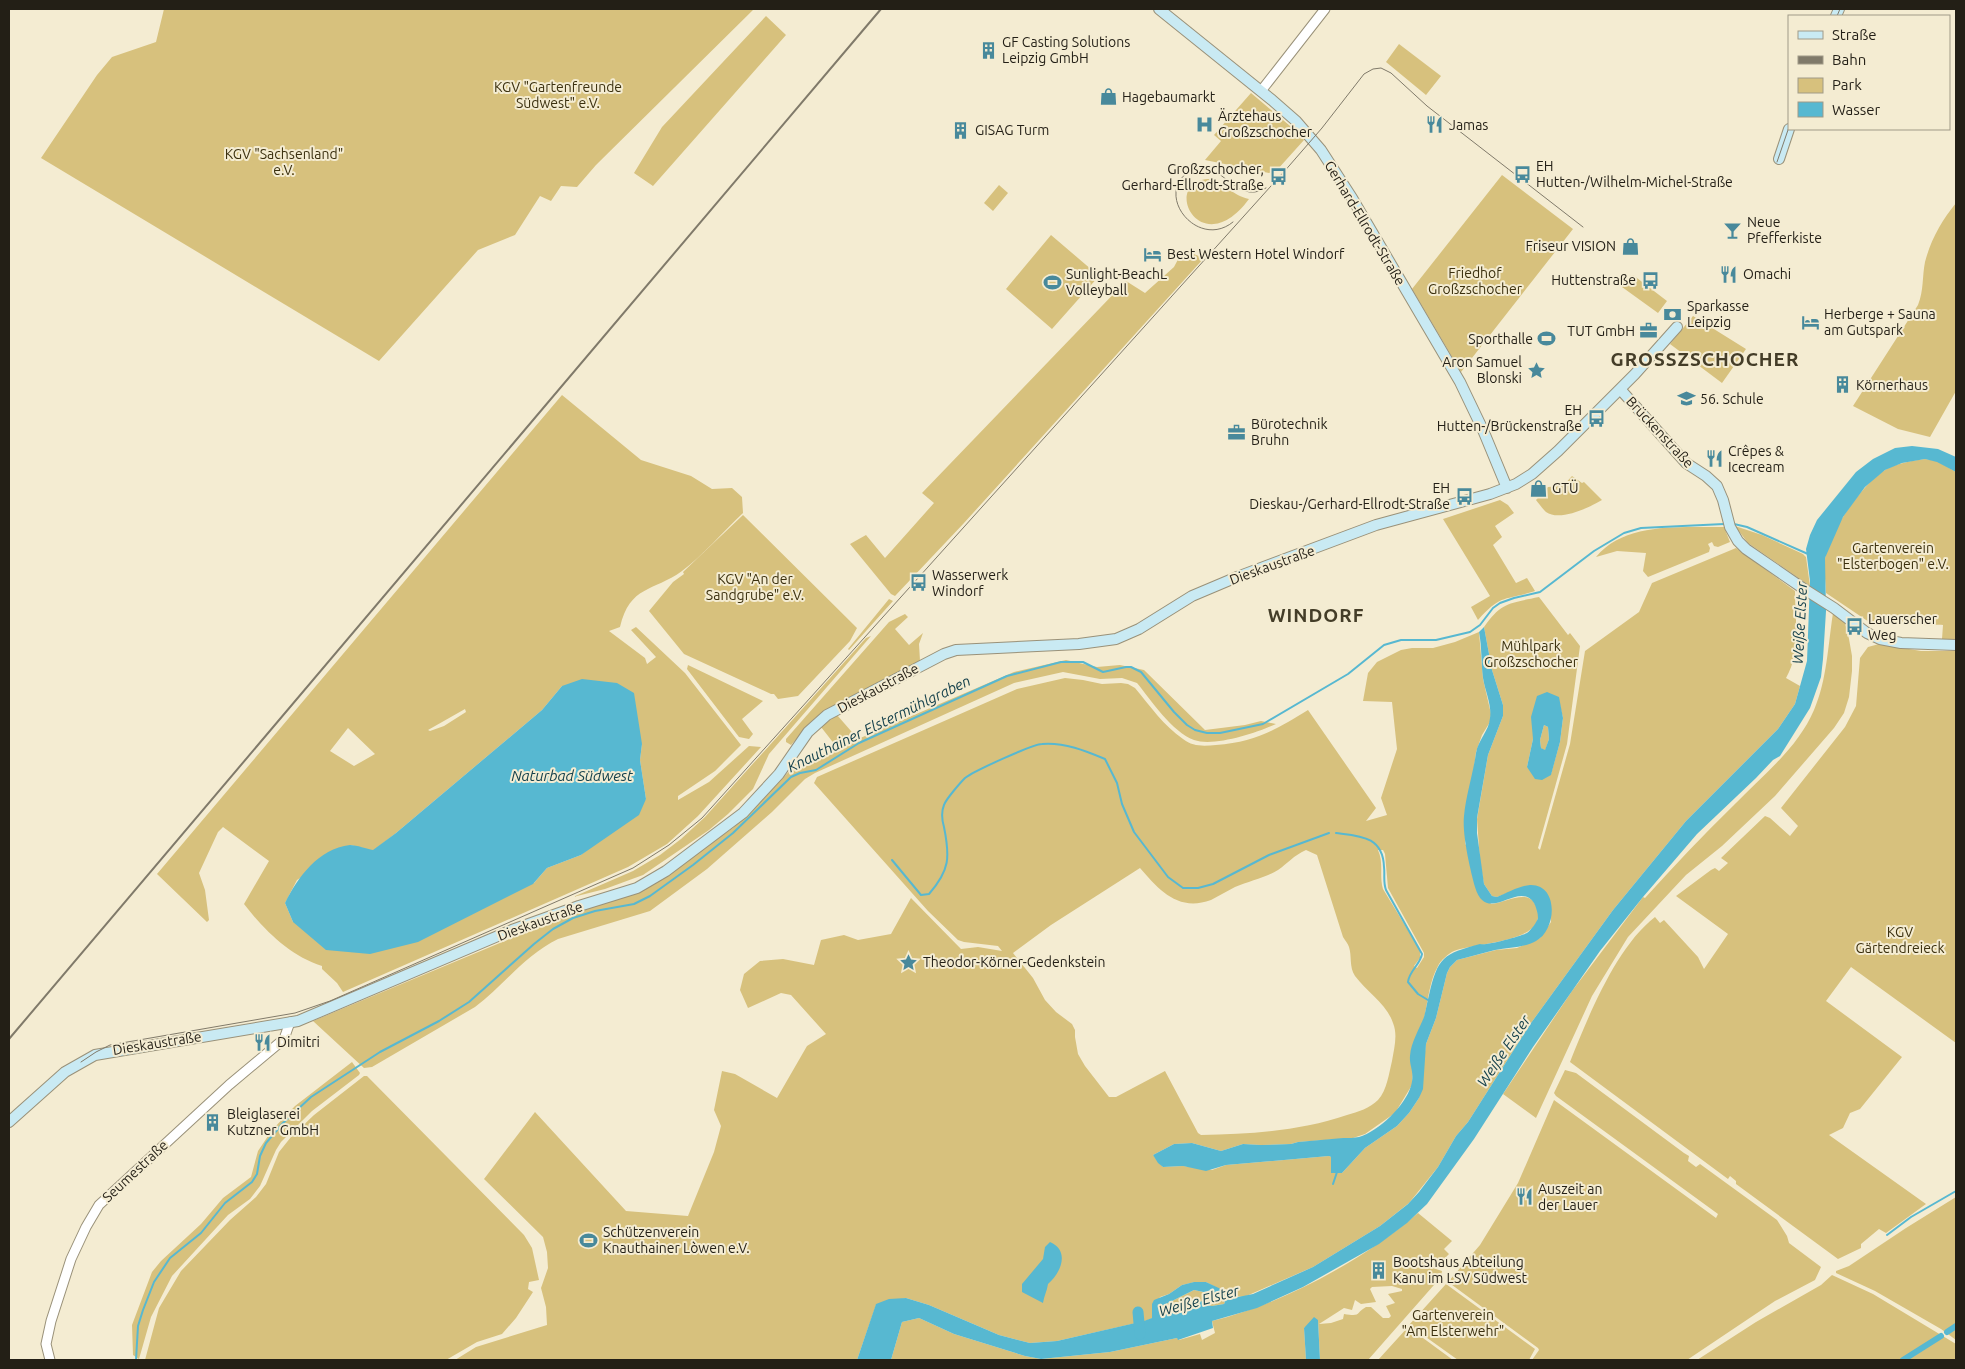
<svg xmlns="http://www.w3.org/2000/svg" width="1965" height="1369" font-family="Ubuntu,sans-serif">
<rect width="100%" height="100%" fill="#f4ecd2"/>
<path fill="#d7c17d" fill-rule="evenodd" d="M 164,9 L 754,9 L 596,165 L 577,187 L 561,186 L 551,201 L 540,196 L 515,235 L 478,250 L 379,361 L 41,158 L 97,75 L 112,57 L 156,42 Z
M 766,16 L 786,35 L 653,186 L 634,173 L 662,127 Z
M 1399,44 L 1441,76 L 1426,95 L 1386,62 Z
M 1251,93 L 1296,131 L 1304,140 L 1277,170 L 1269,173 L 1205,160 L 1221,141 L 1214,135 Z
M 1502,175 L 1573,229 L 1461,372 L 1412,289 Z
M 1208,179 C 1223,181 1233,196 1249,199 C 1201,264 1160,183 1208,179 Z
M 999,185 L 1008,193 L 993,211 L 984,203 Z
M 1956,203 L 1956,391 L 1930,437 L 1898,429 L 1853,406 L 1918,305 C 1924,290 1922,277 1925,262 C 1931,239 1942,220 1956,203 Z
M 1051,235 L 1099,276 L 1052,329 L 1006,289 Z
M 1183,250 L 1204,258 L 964,523 L 895,596 L 891,594 L 850,544 L 866,535 L 885,558 L 934,503 L 922,493 L 1126,281 L 1145,293 L 1174,267 Z
M 1633,275 L 1667,301 L 1658,313 L 1622,287 L 1630,276 Z
M 1693,316 L 1746,349 L 1722,383 L 1670,344 Z
M 562,395 L 641,460 L 691,476 L 712,489 L 732,488 L 742,497 L 743,513 C 724,531 702,556 682,571 C 653,592 630,585 620,627 L 609,631 L 645,658 L 647,664 L 656,657 L 631,630 L 636,627 L 685,673 L 741,745 L 715,771 L 678,796 L 678,800 L 709,782 L 749,746 L 761,747 L 698,816 L 667,844 L 628,867 L 343,992 L 337,983 L 322,969 L 322,966 C 290,956 264,930 244,904 L 269,861 L 223,827 L 218,832 L 199,873 L 205,890 L 209,920 L 207,922 L 157,874 ZM 562,686 L 642,744 L 640,760 L 646,799 L 581,855 L 547,868 L 534,883 L 293,922 L 285,903 L 297,880 L 351,845 L 373,851 L 396,833 L 542,710 ZM 465,709 L 466,712 L 444,726 L 430,731 L 428,730 ZM 348,728 L 375,754 L 354,766 L 330,751 Z
M 1925,459 L 1937,461 L 1956,472 L 1956,639 L 1942,639 L 1943,625 C 1937,624 1931,626 1924,625 C 1909,624 1895,621 1881,618 L 1875,626 L 1826,593 C 1826,582 1823,569 1825,558 C 1830,531 1861,485 1885,470 C 1897,463 1911,461 1925,459 Z
M 1572,476 L 1582,483 L 1584,482 L 1602,500 C 1590,507 1560,522 1546,512 C 1543,509 1539,504 1536,500 L 1548,487 L 1563,486 Z
M 1500,500 L 1508,505 L 1514,513 L 1495,526 L 1502,537 L 1493,545 L 1516,583 L 1527,578 L 1535,591 C 1505,601 1502,593 1478,620 L 1471,607 L 1490,596 L 1443,519 Z
M 743,515 L 857,628 L 850,641 L 798,696 L 778,699 L 774,694 L 771,694 L 684,654 L 649,611 L 673,582 L 684,574 L 683,572 Z
M 1735,526 L 1762,535 L 1803,554 L 1806,557 L 1810,586 L 1748,543 Z
M 1724,527 L 1730,542 L 1718,547 L 1714,546 L 1712,542 L 1708,544 L 1710,548 L 1709,552 L 1648,577 L 1643,571 L 1646,553 L 1617,551 L 1596,557 C 1626,521 1682,528 1724,527 Z
M 1736,548 L 1795,591 C 1795,619 1801,653 1786,678 L 1800,686 L 1795,704 L 1778,729 L 1686,821 L 1613,910 L 1531,1023 L 1468,1122 L 1456,1136 L 1438,1167 L 1409,1203 L 1380,1226 L 1313,1267 L 1244,1297 L 1233,1296 L 1206,1282 L 1195,1282 L 1182,1285 L 1169,1294 L 1160,1297 L 1153,1312 L 1153,1318 L 1145,1321 L 1057,1341 L 1030,1343 L 999,1335 L 929,1305 L 906,1298 L 876,1305 L 857,1360 L 455,1360 L 476,1347 L 547,1325 L 546,1307 L 541,1288 L 548,1268 L 547,1252 L 543,1237 L 484,1179 L 535,1112 L 626,1211 L 688,1216 L 714,1152 L 721,1126 L 714,1110 L 722,1071 L 735,1074 L 777,1098 L 807,1046 L 826,1034 L 791,995 L 781,993 L 748,1008 L 740,990 L 744,974 L 760,961 L 783,959 L 814,965 L 821,940 L 844,935 L 858,940 L 891,934 L 911,898 L 961,949 L 978,947 L 1002,951 L 998,946 L 964,942 L 958,940 L 928,911 L 814,783 L 817,777 L 1017,689 L 1065,678 L 1083,680 L 1102,684 L 1121,683 L 1128,684 L 1135,688 C 1150,706 1164,726 1183,739 C 1193,747 1204,746 1216,745 C 1256,742 1275,730 1308,710 L 1376,808 L 1366,821 L 1387,815 L 1381,798 L 1397,749 L 1392,702 L 1363,701 L 1368,673 L 1377,662 L 1401,650 L 1412,648 L 1433,648 L 1455,642 L 1479,632 L 1483,679 L 1491,714 L 1490,722 L 1482,735 L 1476,752 L 1465,843 L 1491,904 C 1507,903 1533,884 1538,913 C 1542,943 1473,943 1454,951 C 1449,953 1440,961 1438,966 C 1430,980 1428,999 1425,1014 C 1421,1031 1416,1049 1411,1066 L 1413,1068 L 1412,1085 L 1395,1113 L 1365,1134 L 1353,1138 L 1298,1142 L 1291,1144 L 1261,1145 L 1243,1144 L 1221,1151 L 1192,1143 L 1174,1144 L 1153,1155 L 1163,1167 L 1183,1166 L 1212,1170 L 1226,1165 L 1329,1156 L 1331,1157 L 1331,1172 L 1342,1173 L 1365,1148 L 1397,1126 L 1409,1113 L 1419,1098 L 1426,1044 L 1436,1018 L 1447,973 L 1450,967 L 1457,960 L 1496,950 L 1517,948 L 1540,938 L 1551,922 L 1549,898 L 1521,888 L 1497,897 L 1492,896 L 1484,884 L 1480,862 L 1477,819 L 1488,755 L 1503,716 L 1503,705 L 1492,670 L 1484,627 C 1501,602 1511,603 1539,597 L 1568,635 L 1570,633 L 1580,646 L 1567,744 L 1538,848 L 1540,850 L 1570,744 L 1585,651 L 1639,612 L 1652,583 ZM 1558,697 L 1563,718 L 1560,742 L 1551,774 L 1527,767 L 1533,739 ZM 1306,850 L 1317,855 L 1343,937 C 1345,940 1348,944 1349,947 C 1352,956 1349,967 1355,976 C 1367,992 1387,1004 1393,1023 C 1398,1035 1394,1049 1392,1061 C 1389,1073 1387,1090 1378,1100 C 1370,1108 1358,1112 1347,1115 C 1300,1131 1251,1134 1201,1135 L 1198,1133 L 1165,1071 L 1116,1097 L 1109,1097 L 1085,1066 L 1078,1054 L 1075,1037 L 1075,1030 L 1072,1024 L 1056,1012 L 1045,1000 L 1033,978 L 1013,953 L 1051,925 L 1140,868 C 1159,890 1178,912 1211,900 C 1219,896 1227,891 1235,887 C 1249,881 1265,878 1278,870 C 1288,863 1293,856 1306,850 ZM 1378,850 L 1383,850 L 1385,854 L 1388,888 L 1424,953 L 1424,957 L 1417,968 L 1414,966 L 1420,958 L 1420,950 L 1383,889 C 1379,876 1384,863 1378,850 Z
M 889,599 L 893,601 L 849,650 L 848,649 Z
M 1833,613 L 1845,623 L 1849,639 L 1852,656 L 1852,671 L 1849,697 L 1844,713 L 1834,728 L 1775,796 L 1722,846 L 1686,875 L 1628,937 L 1592,996 L 1536,1118 L 1503,1094 L 1572,991 L 1643,897 L 1645,898 C 1674,866 1703,835 1734,805 C 1762,776 1798,748 1814,710 C 1827,680 1828,645 1833,613 Z
M 905,614 L 908,617 L 895,629 L 909,645 L 923,633 L 919,644 L 920,661 L 828,710 L 815,718 L 791,745 L 786,742 L 786,739 L 889,622 Z
M 871,636 L 769,754 L 753,789 L 728,814 L 709,830 L 643,875 L 605,889 L 573,897 L 633,871 L 660,855 L 681,839 L 705,817 L 866,638 Z
M 1879,644 L 1921,651 L 1956,651 L 1956,1043 L 1851,967 L 1826,1001 L 1902,1057 L 1860,1109 L 1850,1113 L 1843,1128 L 1829,1135 L 1926,1204 L 1886,1233 L 1879,1229 L 1861,1244 L 1861,1248 L 1838,1259 L 1736,1184 L 1736,1181 L 1730,1176 L 1728,1179 L 1570,1062 C 1588,1017 1616,947 1655,917 L 1660,923 L 1664,920 L 1698,957 L 1704,969 L 1728,934 L 1676,896 L 1711,870 L 1715,868 L 1719,871 L 1728,863 L 1721,858 L 1765,816 L 1770,818 L 1790,836 L 1798,826 L 1781,808 L 1845,727 L 1856,706 L 1860,658 L 1868,647 Z
M 1066,660 L 1097,667 L 1120,665 L 1144,670 L 1205,730 L 1245,725 L 1261,721 L 1276,724 C 1256,733 1214,747 1194,740 C 1172,732 1151,700 1137,683 L 1122,678 L 1100,679 L 1063,672 L 1014,683 L 815,773 L 805,779 L 772,812 L 707,869 L 650,911 L 558,939 C 525,955 503,986 475,1007 L 372,1067 L 364,1068 L 313,1021 L 667,873 L 733,828 L 784,777 L 798,761 L 803,759 L 804,767 L 839,750 L 821,727 L 837,715 L 858,739 L 1014,672 Z
M 688,665 L 763,701 L 742,719 L 753,734 L 749,739 L 739,737 L 687,669 Z
M 1544,725 L 1548,727 L 1549,739 L 1545,751 L 1541,748 L 1540,740 Z
M 352,1062 L 360,1073 L 359,1075 L 312,1111 L 281,1142 L 276,1150 L 260,1186 L 250,1199 L 228,1215 L 172,1276 L 151,1317 L 139,1359 L 133,1355 L 132,1325 L 152,1272 L 161,1261 L 201,1224 L 223,1198 L 251,1177 L 258,1151 L 272,1130 L 295,1106 Z
M 1565,1070 L 1576,1073 L 1684,1153 L 1689,1156 L 1688,1161 L 1696,1167 L 1700,1164 L 1777,1220 L 1787,1236 L 1789,1243 L 1821,1267 L 1815,1280 L 1775,1301 L 1687,1360 L 1532,1360 L 1539,1350 L 1538,1348 L 1448,1282 L 1480,1245 L 1518,1183 L 1554,1100 L 1716,1218 L 1718,1214 L 1556,1096 L 1554,1093 Z
M 364,1076 L 367,1076 L 524,1235 L 532,1248 L 539,1280 L 529,1282 L 528,1289 L 533,1292 L 516,1318 L 502,1334 L 477,1342 L 446,1360 L 145,1360 L 159,1308 L 181,1271 L 230,1220 L 256,1197 L 266,1184 L 279,1152 L 291,1137 L 314,1115 Z
M 1956,1197 L 1956,1340 L 1941,1329 L 1875,1291 L 1836,1273 L 1836,1271 L 1849,1266 L 1906,1228 Z
M 1418,1213 L 1452,1241 L 1444,1249 L 1449,1254 L 1443,1260 L 1444,1262 L 1436,1269 L 1442,1271 L 1441,1277 L 1368,1360 L 1320,1360 L 1318,1320 L 1304,1328 L 1306,1360 L 891,1360 L 902,1322 L 919,1318 L 954,1334 L 1025,1356 L 1041,1359 L 1110,1352 L 1177,1338 L 1179,1340 L 1200,1334 L 1202,1340 L 1215,1333 L 1212,1321 C 1281,1305 1365,1259 1418,1213 ZM 1392,1286 L 1402,1289 L 1402,1291 L 1388,1294 L 1395,1303 L 1386,1306 L 1391,1316 L 1389,1318 L 1383,1318 L 1371,1307 L 1366,1307 C 1355,1313 1362,1317 1344,1314 L 1343,1319 L 1331,1323 L 1319,1324 L 1344,1308 L 1352,1310 L 1355,1300 L 1361,1304 L 1376,1302 L 1370,1289 L 1372,1287 Z
M 1832,1275 L 1873,1294 L 1956,1344 L 1956,1360 L 1697,1360 L 1756,1322 L 1821,1285 Z
M 1446,1284 L 1535,1349 L 1529,1360 L 1458,1360 L 1409,1325 Z
M 1194,1290 L 1208,1293 L 1225,1302 L 1224,1304 L 1212,1306 L 1191,1302 L 1161,1310 L 1162,1306 Z
M 1408,1327 L 1453,1360 L 1378,1360 Z"/>
<path fill="#57b8d1" fill-rule="evenodd" d="M 1912,446 L 1938,449 L 1956,457 L 1956,472 L 1937,462 L 1925,459 L 1902,463 L 1885,470 L 1865,487 L 1843,517 L 1825,558 L 1826,611 L 1823,659 L 1821,677 L 1810,708 L 1780,756 L 1773,760 L 1756,778 L 1697,834 L 1643,897 L 1600,951 L 1533,1047 L 1474,1139 L 1427,1204 L 1407,1223 L 1379,1244 L 1303,1287 L 1257,1308 L 1212,1321 L 1213,1328 L 1178,1340 L 1177,1338 L 1110,1352 L 1041,1359 L 1025,1356 L 954,1334 L 919,1318 L 902,1322 L 891,1360 L 857,1360 L 876,1304 L 889,1299 L 906,1298 L 929,1305 L 999,1335 L 1030,1343 L 1057,1341 L 1144,1321 L 1152,1318 L 1152,1304 L 1154,1300 L 1169,1294 L 1182,1285 L 1194,1282 L 1206,1282 L 1238,1297 L 1253,1294 L 1313,1267 L 1380,1226 L 1408,1204 L 1419,1192 L 1438,1167 L 1456,1136 L 1468,1122 L 1531,1023 L 1613,910 L 1686,821 L 1778,729 L 1795,704 L 1807,661 L 1810,581 L 1806,549 L 1810,535 L 1817,520 L 1856,472 L 1873,459 L 1895,448 ZM 1194,1290 L 1208,1293 L 1225,1302 L 1224,1304 L 1212,1306 L 1207,1305 L 1205,1301 L 1191,1302 L 1161,1310 L 1162,1306 Z
M 1484,627 L 1492,670 L 1503,705 L 1503,716 L 1488,755 L 1477,818 L 1477,833 L 1484,884 L 1492,896 L 1497,897 C 1507,893 1519,886 1530,885 C 1559,884 1557,930 1536,941 C 1523,948 1509,947 1495,950 C 1482,953 1470,957 1457,960 L 1450,967 L 1447,973 L 1436,1018 L 1426,1044 L 1423,1089 L 1419,1098 L 1409,1113 L 1397,1126 L 1365,1148 L 1342,1173 L 1331,1173 L 1331,1157 L 1329,1156 L 1226,1165 L 1206,1171 L 1183,1166 L 1163,1167 L 1158,1163 L 1153,1155 L 1174,1144 L 1192,1143 L 1221,1151 L 1243,1144 L 1261,1145 L 1291,1144 L 1298,1142 C 1313,1141 1328,1139 1343,1138 C 1349,1138 1354,1138 1359,1137 C 1379,1131 1405,1106 1411,1086 C 1415,1072 1409,1066 1410,1056 C 1411,1042 1419,1030 1424,1017 C 1426,1010 1427,1002 1429,995 C 1438,957 1443,954 1480,944 C 1486,946 1521,936 1527,933 C 1531,930 1537,922 1538,918 C 1538,913 1536,907 1534,903 C 1518,879 1487,927 1475,887 C 1470,869 1462,834 1464,816 C 1466,795 1473,774 1476,753 C 1478,740 1489,731 1490,718 C 1492,705 1485,691 1483,678 C 1481,662 1482,647 1479,632 Z
M 582,679 L 617,683 L 634,693 L 642,744 L 640,760 L 646,799 L 639,815 L 581,855 L 547,868 L 533,884 L 418,942 L 370,954 L 326,950 L 293,922 L 285,903 C 298,877 318,849 350,845 C 357,845 367,849 373,850 L 396,833 L 542,710 L 562,686 Z
M 1547,692 L 1559,697 L 1563,718 L 1560,742 L 1551,775 L 1542,780 L 1535,779 L 1527,767 L 1533,739 L 1531,717 L 1537,696 ZM 1544,725 L 1548,727 L 1549,739 L 1545,750 L 1541,748 L 1540,740 Z
M 1050,1242 C 1071,1251 1060,1274 1048,1284 C 1047,1291 1044,1296 1043,1303 L 1022,1292 L 1022,1284 L 1043,1259 L 1045,1247 Z
M 1314,1317 L 1318,1320 L 1320,1360 L 1306,1360 L 1304,1328 Z"/>
<g fill="none" stroke-linecap="round" stroke-linejoin="round">
<path stroke="#57b8d1" stroke-width="2" d="M 1734,524 L 1747,527 L 1808,554
M 1336,833 C 1360,836 1383,836 1384,867 C 1385,875 1383,882 1386,890 L 1422,954 C 1420,965 1409,971 1408,982 L 1418,994 L 1428,1000
M 892,860 L 921,895 L 929,894 C 950,870 950,857 944,827 C 942,820 941,812 944,805 C 946,799 961,782 965,778 C 974,771 1033,744 1042,744 C 1064,742 1086,751 1105,759 L 1117,783 L 1122,804 L 1134,832 L 1168,877 L 1183,888 L 1198,888 L 1213,884 L 1269,855 L 1329,833
M 1333,1184 L 1337,1172
M 1887,1235 L 1911,1217 L 1956,1191
M 136,1360 L 138,1326 L 143,1310 L 154,1282 L 170,1258 L 201,1233 L 225,1203 L 252,1182 L 257,1174 L 260,1156 L 266,1143 L 283,1123 L 311,1097 L 380,1052 L 439,1021 L 469,1002 L 534,944 L 553,929 L 573,918 L 595,911 L 634,904 L 650,896 L 693,865 L 733,833 L 791,777 L 800,773 L 816,770 L 859,743 L 1007,676 L 1061,662 L 1083,662 L 1103,672 L 1126,667 L 1131,667 L 1141,672 L 1174,712 L 1187,725 L 1195,730 L 1207,733 L 1220,733 L 1263,724 L 1348,674 L 1384,645 L 1401,640 L 1436,640 L 1470,632 L 1480,625 L 1493,608 L 1500,603 L 1514,598 L 1540,592 L 1594,551 L 1624,533 L 1641,528 L 1724,524"/>
<path stroke="#57b8d1" stroke-width="6" d="M 1947,1332 L 1956,1326
M 1903,1360 L 1941,1336"/>
<path stroke="#57b8d1" stroke-width="11" d="M 1138,1312 L 1140,1334"/>
<defs>
<path id="tertiary" d="M 1261,91 L 1325,9
M 50,1360 L 46,1344 L 51,1321 L 71,1259 L 86,1227 L 99,1205 L 229,1085 L 284,1039 L 290,1022"/>
<path id="secondary" d="M 1159,9 L 1272,100 L 1296,121 L 1321,150 L 1352,198 L 1460,382 L 1483,430 L 1507,488
M 1836,16 L 1839,9
M 1779,159 L 1789,129
M 1620,389 L 1686,463 L 1706,476 L 1717,486 L 1723,500 L 1730,527 L 1738,541 L 1746,549 L 1804,589 L 1834,608 L 1867,633 L 1880,639 L 1901,643 L 1956,645
M 9,1122 L 65,1072 L 95,1055 L 298,1021 L 512,930 L 579,906 L 637,888 L 666,871 L 743,813 L 779,774 L 808,732 L 827,715 L 944,654 L 956,650 L 1079,644 L 1116,639 L 1139,629 L 1192,596 L 1237,577 L 1376,525 L 1490,494 L 1516,484 L 1532,474 L 1558,451 L 1635,374 L 1677,327"/>
</defs>
<use href="#tertiary" stroke="#999179" stroke-width="11"/>
<use href="#secondary" stroke="#999179" stroke-width="12"/>
<use href="#tertiary" stroke="#fff" stroke-width="9"/>
<use href="#secondary" stroke="#c9eaf3" stroke-width="10"/>
<path stroke="#807a6a" stroke-width="1" d="M 1837,16 L 1840,9
M 1777,162 L 1789,127
M 1233,222 C 1199,250 1155,197 1187,173 C 1219,150 1233,208 1266,188
M 81,1062 L 96,1052 L 110,1045 L 295,1013 L 330,1001 L 633,868 L 669,845 L 702,818 L 1289,166 L 1322,128 L 1364,74 L 1373,69 L 1381,68 L 1391,73 L 1427,106 L 1583,227"/>
<path stroke="#807a6a" stroke-width="2" d="M 9,1039 L 881,9"/>
</g>
<defs>
<symbol id="building-bare" viewBox="-9 -9 18 18"><path d="M-4-6H4V6H1V3H-1V6H-4ZM-2.5-4.3h1.7v1.8h-1.7ZM.8-4.3h1.7v1.8H.8ZM-2.5-1h1.7V.8h-1.7ZM.8-1h1.7V.8H.8Z" fill="#48899b" stroke="#f4ecd2" stroke-width="2.5" paint-order="stroke"/></symbol>
<symbol id="shop-bare" viewBox="-9 -9 18 18"><path d="M-5-2.5h2.3a2.7 3.5 0 0 1 5.4 0H5L5.5 6h-11ZM-1.5-2.5h3a1.5 2.3 0 0 0-3 0Z" fill="#48899b" stroke="#f4ecd2" stroke-width="2.5" paint-order="stroke"/></symbol>
<symbol id="hospital-bare" viewBox="-9 -9 18 18"><path d="M-5-5h3v3.5h4V-5h3V5h-3V1.5h-4V5h-3Z" fill="#48899b" stroke="#f4ecd2" stroke-width="2.5" paint-order="stroke"/></symbol>
<symbol id="restaurant-bare" viewBox="-9 -9 18 18"><path d="M-5-6h1v4h1v-4h1v4h1v-4h1v5L-1.5 .5V6h-2V.5L-5-1ZM5-6V6H3V1.5H1.5Q1.5-4 5-6Z" fill="#48899b" stroke="#f4ecd2" stroke-width="2.5" paint-order="stroke"/></symbol>
<symbol id="bus-bare" viewBox="-9 -9 18 18"><path d="M-5-6H5V4H4V6H2V4H-2V6H-4V4H-5ZM-3.5-4V0h7V-4ZM-3.5 1.2v1.5H-2V1.2ZM2 1.2v1.5H3.5V1.2Z" fill="#48899b" stroke="#f4ecd2" stroke-width="2.5" paint-order="stroke"/></symbol>
<symbol id="bar-bare" viewBox="-9 -9 18 18"><path d="M-6-5H6L.8 .8V4.5H3.5V6h-7V4.5H-.8V.8Z" fill="#48899b" stroke="#f4ecd2" stroke-width="2.5" paint-order="stroke"/></symbol>
<symbol id="hotel-bare" viewBox="-9 -9 18 18"><path d="M-6-4.5h1.5V1H6V5H4.5V3h-9V5H-6ZM-4 0a1.8 1.8 0 1 1 3.6 0ZM.5 0V-2.5h3Q6-2.5 6 0Z" fill="#48899b" stroke="#f4ecd2" stroke-width="2.5" paint-order="stroke"/></symbol>
<symbol id="stadium-bare" viewBox="-9 -9 18 18"><path d="M0-5a6.5 5 0 1 0 0 10a6.5 5 0 1 0 0-10ZM-3.5-1.8h7v3.6h-7Z" fill="#48899b" stroke="#f4ecd2" stroke-width="2.5" paint-order="stroke"/></symbol>
<symbol id="bank-bare" viewBox="-9 -9 18 18"><path d="M-6-4H6V4H-6ZM0-2.3a2.3 2.3 0 1 0 0 4.6a2.3 2.3 0 1 0 0-4.6Z" fill="#48899b" stroke="#f4ecd2" stroke-width="2.5" paint-order="stroke"/></symbol>
<symbol id="office-bare" viewBox="-9 -9 18 18"><path d="M-6-3h4V-5.5h4V-3h4V5H-6ZM-1-4.5V-3h2v-1.5ZM-6 0V1H6V0Z" fill="#48899b" stroke="#f4ecd2" stroke-width="2.5" paint-order="stroke"/></symbol>
<symbol id="sight-bare" viewBox="-9 -9 18 18"><path d="M0-6L1.8-2.2L6-1.7L2.9 1.2L3.7 5.4L0 3.3L-3.7 5.4L-2.9 1.2L-6-1.7L-1.8-2.2Z" fill="#48899b" stroke="#f4ecd2" stroke-width="2.5" paint-order="stroke"/></symbol>
<symbol id="school-bare" viewBox="-9 -9 18 18"><path d="M0-5L7-2L0 1L-7-2ZM-4 1L0 2.5L4 1V4Q0 6-4 4Z" fill="#48899b" stroke="#f4ecd2" stroke-width="2.5" paint-order="stroke"/></symbol>
</defs>
<g fill-rule="evenodd">
<use href="#building-bare" x="976" y="38" width="25" height="25"/>
<use href="#shop-bare" x="1096" y="84" width="25" height="25"/>
<use href="#hospital-bare" x="1192" y="112" width="25" height="25"/>
<use href="#restaurant-bare" x="1422" y="112" width="25" height="25"/>
<use href="#building-bare" x="948" y="118" width="25" height="25"/>
<use href="#bus-bare" x="1510" y="162" width="25" height="25"/>
<use href="#bus-bare" x="1266" y="164" width="25" height="25"/>
<use href="#bar-bare" x="1720" y="218" width="25" height="25"/>
<use href="#shop-bare" x="1618" y="234" width="25" height="25"/>
<use href="#hotel-bare" x="1140" y="242" width="25" height="25"/>
<use href="#restaurant-bare" x="1716" y="262" width="25" height="25"/>
<use href="#bus-bare" x="1638" y="268" width="25" height="25"/>
<use href="#stadium-bare" x="1040" y="270" width="25" height="25"/>
<use href="#bank-bare" x="1660" y="302" width="25" height="25"/>
<use href="#hotel-bare" x="1798" y="310" width="25" height="25"/>
<use href="#office-bare" x="1636" y="318" width="25" height="25"/>
<use href="#stadium-bare" x="1534" y="326" width="25" height="25"/>
<use href="#sight-bare" x="1524" y="358" width="25" height="25"/>
<use href="#building-bare" x="1830" y="372" width="25" height="25"/>
<use href="#school-bare" x="1674" y="386" width="25" height="25"/>
<use href="#bus-bare" x="1584" y="406" width="25" height="25"/>
<use href="#office-bare" x="1224" y="420" width="25" height="25"/>
<use href="#restaurant-bare" x="1702" y="446" width="25" height="25"/>
<use href="#shop-bare" x="1526" y="476" width="25" height="25"/>
<use href="#bus-bare" x="1452" y="484" width="25" height="25"/>
<use href="#bus-bare" x="906" y="570" width="25" height="25"/>
<use href="#bus-bare" x="1842" y="614" width="25" height="25"/>
<use href="#sight-bare" x="896" y="950" width="25" height="25"/>
<use href="#restaurant-bare" x="250" y="1030" width="25" height="25"/>
<use href="#building-bare" x="200" y="1110" width="25" height="25"/>
<use href="#restaurant-bare" x="1512" y="1184" width="25" height="25"/>
<use href="#stadium-bare" x="576" y="1228" width="25" height="25"/>
<use href="#building-bare" x="1366" y="1258" width="25" height="25"/>
</g>
<g text-anchor="middle" stroke-width="4" stroke-linejoin="round" paint-order="stroke">
<g font-size="14" fill="#231f16" stroke="#f4ecd2" text-anchor="start">
<text x="1002" y="47">GF Casting Solutions<tspan x="1002" dy="16">Leipzig GmbH</tspan></text>
<text x="1122" y="102">Hagebaumarkt</text>
<text x="1218" y="121">Ärztehaus<tspan x="1218" dy="16">Großzschocher</tspan></text>
<text x="1449" y="130">Jamas</text>
<text x="975" y="135">GISAG Turm</text>
<text x="1536" y="171">EH<tspan x="1536" dy="16">Hutten-/Wilhelm-Michel-Straße</tspan></text>
<text x="1264" y="174" text-anchor="end">Großzschocher,<tspan x="1264" dy="16">Gerhard-Ellrodt-Straße</tspan></text>
<text x="1747" y="227">Neue<tspan x="1747" dy="16">Pfefferkiste</tspan></text>
<text x="1616" y="251" text-anchor="end">Friseur VISION</text>
<text x="1167" y="259">Best Western Hotel Windorf</text>
<text x="1066" y="279">Sunlight-BeachL<tspan x="1066" dy="16">Volleyball</tspan></text>
<text x="1743" y="279">Omachi</text>
<text x="1636" y="285" text-anchor="end">Huttenstraße</text>
<text x="1687" y="311">Sparkasse<tspan x="1687" dy="16">Leipzig</tspan></text>
<text x="1824" y="319">Herberge + Sauna<tspan x="1824" dy="16">am Gutspark</tspan></text>
<text x="1635" y="336" text-anchor="end">TUT GmbH</text>
<text x="1533" y="344" text-anchor="end">Sporthalle</text>
<text x="1522" y="367" text-anchor="end">Aron Samuel<tspan x="1522" dy="16">Blonski</tspan></text>
<text x="1856" y="390">Körnerhaus</text>
<text x="1700" y="404">56. Schule</text>
<text x="1582" y="415" text-anchor="end">EH<tspan x="1582" dy="16">Hutten-/Brückenstraße</tspan></text>
<text x="1251" y="429">Bürotechnik<tspan x="1251" dy="16">Bruhn</tspan></text>
<text x="1728" y="456">Crêpes &amp;<tspan x="1728" dy="16">Icecream</tspan></text>
<text x="1450" y="493" text-anchor="end">EH<tspan x="1450" dy="16">Dieskau-/Gerhard-Ellrodt-Straße</tspan></text>
<text x="1552" y="493">GTÜ</text>
<text x="932" y="580">Wasserwerk<tspan x="932" dy="16">Windorf</tspan></text>
<text x="1868" y="624">Lauerscher<tspan x="1868" dy="16">Weg</tspan></text>
<text x="923" y="967">Theodor-Körner-Gedenkstein</text>
<text x="277" y="1047">Dimitri</text>
<text x="227" y="1119">Bleiglaserei<tspan x="227" dy="16">Kutzner GmbH</tspan></text>
<text x="1538" y="1194">Auszeit an<tspan x="1538" dy="16">der Lauer</tspan></text>
<text x="603" y="1237">Schützenverein<tspan x="603" dy="16">Knauthainer Lòwen e.V.</tspan></text>
<text x="1393" y="1267">Bootshaus Abteilung<tspan x="1393" dy="16">Kanu im LSV Südwest</tspan></text>
</g>
<g font-size="14" fill="#3b300f" stroke="#f4ecd2">
<text x="558" y="92">KGV "Gartenfreunde<tspan x="558" dy="16">Südwest" e.V.</tspan></text>
<text x="284" y="159">KGV "Sachsenland"<tspan x="284" dy="16">e.V.</tspan></text>
<text x="1475" y="278">Friedhof<tspan x="1475" dy="16">Großzschocher</tspan></text>
<text x="1893" y="553">Gartenverein<tspan x="1893" dy="16">"Elsterbogen" e.V.</tspan></text>
<text x="755" y="584">KGV "An der<tspan x="755" dy="16">Sandgrube" e.V.</tspan></text>
<text x="1531" y="651">Mühlpark<tspan x="1531" dy="16">Großzschocher</tspan></text>
<text x="1900" y="937">KGV<tspan x="1900" dy="16">Gärtendreieck</tspan></text>
<text x="1453" y="1320">Gartenverein<tspan x="1453" dy="16">"Am Elsterwehr"</tspan></text>
</g>
<g font-size="14" fill="#231f16" stroke="#f4ecd2">
<text transform="translate(1365 223) rotate(59)" y="5">Gerhard-Ellrodt-Straße</text>
<text transform="translate(1660 432) rotate(47)" y="5">Brückenstraße</text>
<text transform="translate(1272 565) rotate(-20)" y="5">Dieskaustraße</text>
<text transform="translate(878 688) rotate(-28)" y="5">Dieskaustraße</text>
<text transform="translate(540 921) rotate(-20)" y="5">Dieskaustraße</text>
<text transform="translate(157 1043) rotate(-9)" y="5">Dieskaustraße</text>
<text transform="translate(135 1171) rotate(-43)" y="5">Seumestraße</text>
</g>
<g font-size="15" font-style="italic" fill="#15414c" stroke="#f4ecd2">
<text transform="translate(1800 623) rotate(-87)" y="5">Weiße Elster</text>
<text transform="translate(879 724) rotate(-26)" y="5">Knauthainer Elstermühlgraben</text>
<text x="572" y="781">Naturbad Südwest</text>
<text transform="translate(1504 1051) rotate(-56)" y="5">Weiße Elster</text>
<text transform="translate(1199 1301) rotate(-15)" y="5">Weiße Elster</text>
</g>
<g font-size="19" font-weight="bold" letter-spacing="1" fill="#443d28" stroke="#f4ecd2">
<text x="1705" y="366">GROSSZSCHOCHER</text>
<text x="1316" y="622">WINDORF</text>
</g>
</g>
<rect width="1965" height="1369" fill="none" stroke="#231f16" stroke-width="20"/>
<rect x="1788" y="15" width="162" height="115" fill="#f4ecd2" stroke="#a09a87"/>
<rect x="1798" y="31" width="25" height="8" fill="#c9eaf3" stroke="#a09a87"/>
<text x="1832" y="40" font-size="15" fill="#231f16">Straße</text>
<rect x="1798" y="56" width="25" height="8" fill="#807a6a" stroke="#a09a87"/>
<text x="1832" y="65" font-size="15" fill="#231f16">Bahn</text>
<rect x="1798" y="78" width="25" height="15" fill="#d7c17d" stroke="#a09a87"/>
<text x="1832" y="90" font-size="15" fill="#231f16">Park</text>
<rect x="1798" y="102" width="25" height="15" fill="#57b8d1" stroke="#a09a87"/>
<text x="1832" y="115" font-size="15" fill="#231f16">Wasser</text>
</svg>
